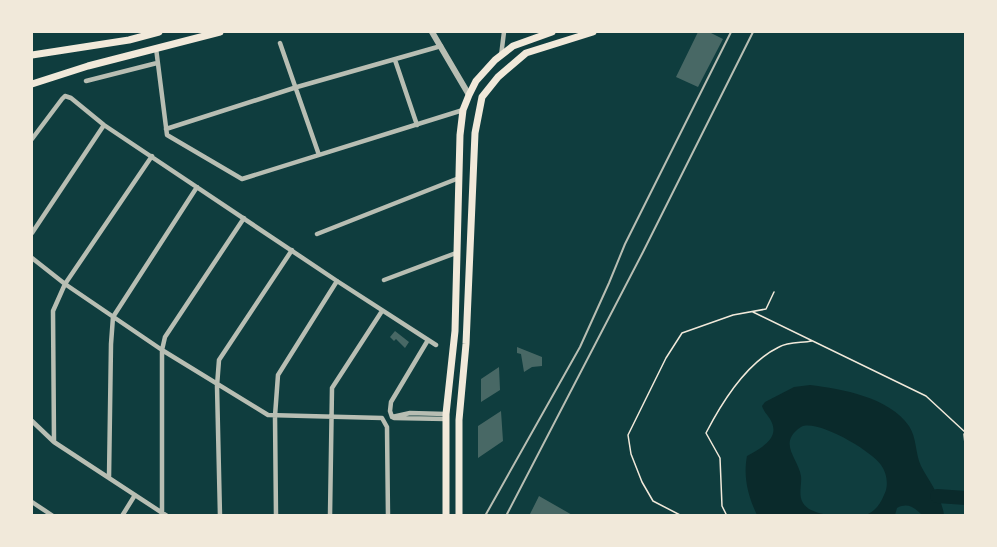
<svg xmlns="http://www.w3.org/2000/svg" width="997" height="547" font-family="Barlow,sans-serif">
<rect width="100%" height="100%" fill="#0f3d3e"/>
<path fill="#0a2a2b" d="M 810,385 C 842,389 889,397 909,426 C 917,438 915,453 921,466 C 929,481 942,498 944,515 L 922,515 C 915,508 908,502 897,508 L 895,515 L 866,515 C 875,511 880,505 884,495 C 889,486 887,473 881,465 C 872,451 816,418 801,427 C 777,443 798,458 801,476 C 802,485 798,495 803,503 C 808,511 819,513 827,515 L 757,515 C 748,496 743,477 747,456 C 760,448 782,439 770,419 C 767,414 764,412 762,406 L 765,402 L 794,387 Z"/>
<g fill="none" stroke-linecap="round" stroke-linejoin="round">
<path stroke="#0a2a2b" stroke-width="14" d="M 937,496 L 966,498"/>
</g>
<path fill="#486865" d="M 698,32 L 709,32 L 723,39 L 698,87 L 676,77 Z
M 395,331 L 409,342 L 405,348 L 396,339 L 394,341 L 390,337 Z
M 517,347 L 542,357 L 542,366 L 532,367 L 524,372 L 521,354 L 517,353 Z
M 499,367 L 500,390 L 481,402 L 481,379 Z
M 501,411 L 503,441 L 478,458 L 478,426 Z
M 539,496 L 574,516 L 529,516 Z"/>
<g fill="none" stroke-linecap="round" stroke-linejoin="round">
<path stroke="#f1e9da" stroke-width="1.5" d="M 753,312 L 926,396 L 966,433
M 964,434 L 966,454
M 682,516 L 653,501 L 642,482 L 631,454 L 628,435 L 666,358 L 682,333 L 733,315 L 766,309 L 774,292
M 727,516 L 722,506 L 720,458 L 706,433 C 722,402 746,363 779,347 C 788,342 801,343 812,341"/>
<path stroke="#b8beb3" stroke-width="2" d="M 485,516 L 580,347 L 609,283 L 625,244 L 731,32
M 506,516 L 643,252 L 753,32"/>
<path stroke="#b8beb3" stroke-width="4.5" d="M 280,43 L 319,155
M 156,48 L 167,135 L 242,179 L 463,110
M 501,56 L 504,32
M 395,60 L 417,125
M 86,81 L 157,63
M 166,129 L 297,87 L 441,46
M 32,139 L 62,99 L 65,96 L 71,98 L 104,125 L 337,281 L 436,345
M 32,233 L 104,125
M 317,234 L 459,178
M 32,258 L 65,284 L 162,350 L 268,415 L 382,418 L 387,427 L 388,516
M 384,280 L 456,253
M 392,417 L 390,411 L 391,402 L 428,340
M 392,417 L 410,413 L 446,414
M 394,418 L 446,419
M 32,421 L 54,442 L 167,516
M 54,442 L 53,311 L 65,284 L 152,156
M 109,478 L 111,344 L 113,317 L 197,187
M 32,502 L 53,516
M 162,512 L 162,350 L 165,337 L 244,218
M 122,516 L 135,495
M 220,516 L 217,386 L 219,360 L 292,250
M 276,516 L 275,416 L 278,375 L 337,281
M 330,516 L 332,388 L 382,311"/>
<path stroke="#b8beb3" stroke-width="6" d="M 432,32 L 469,95"/>
<path stroke="#f1e9da" stroke-width="7" d="M 32,55 L 129,40 L 159,32
M 32,84 L 88,66 L 220,32
M 446,516 L 446,414 L 455,331 L 460,135 L 463,110 L 469,95 L 476,81 L 495,60 L 513,46 L 552,32
M 459,516 L 459,420 L 466,344 L 475,133 L 482,97 L 498,77 L 526,53 L 593,32"/>
</g>
<rect width="997" height="547" fill="none" stroke="#f1e9da" stroke-width="66"/>
</svg>
